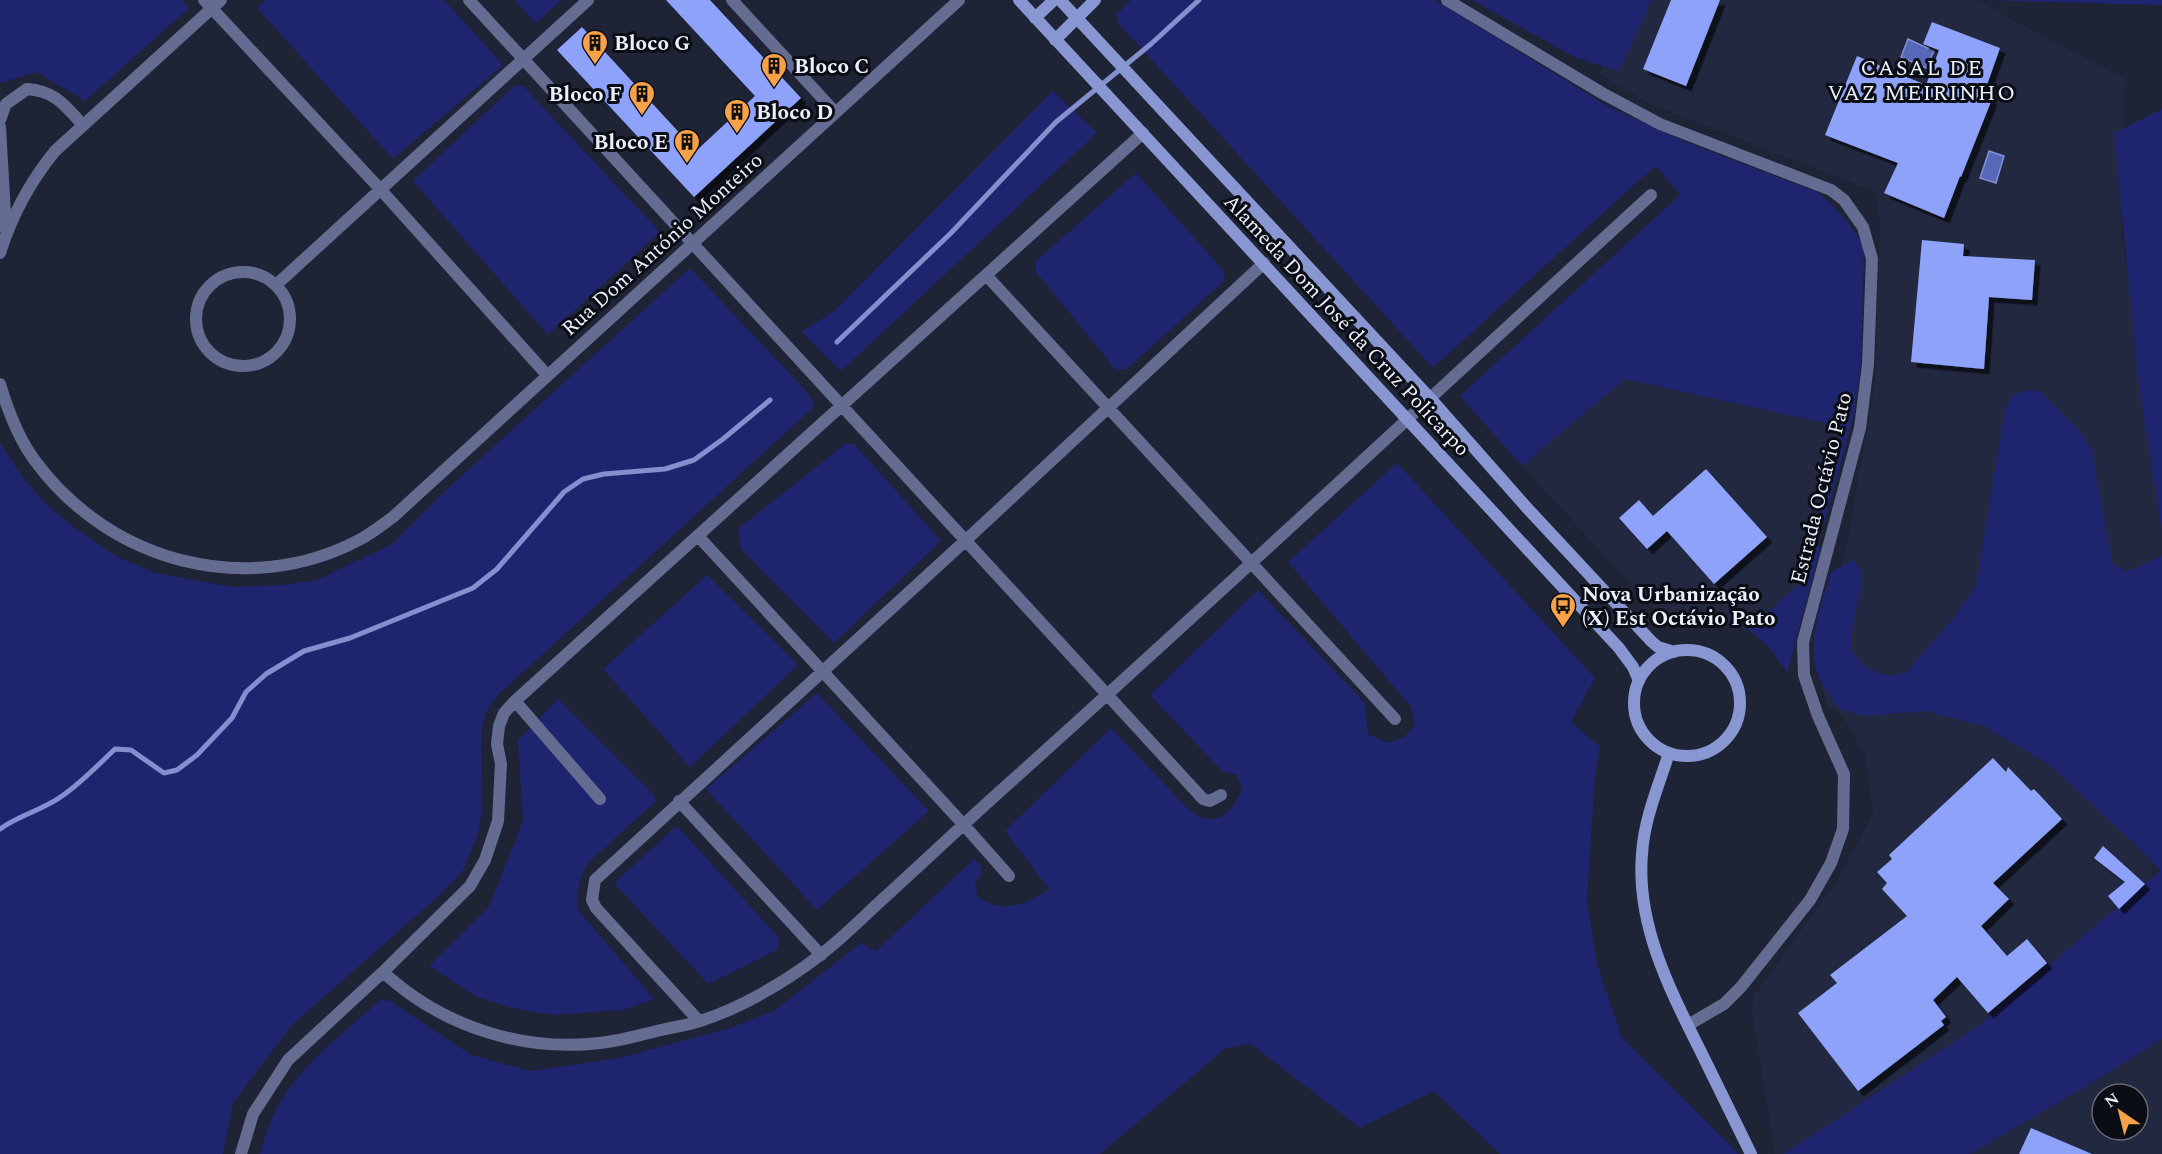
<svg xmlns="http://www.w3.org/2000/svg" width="2162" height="1154" font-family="Spectral,serif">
<defs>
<filter id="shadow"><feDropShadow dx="5.5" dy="5.5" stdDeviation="0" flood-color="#0009"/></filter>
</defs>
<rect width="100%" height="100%" fill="#1e2335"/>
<path fill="#232841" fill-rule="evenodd" d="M 1636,0 L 1975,0 L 2125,79 L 2121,239 L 2146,359 L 2162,475 L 2162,565 L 2038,717 L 2151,847 L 2152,887 L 1985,1030 L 1794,1154 L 1775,1154 L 1752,1011 L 1754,996 L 1836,883 L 1873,814 L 1865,756 L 1841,714 L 1829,707 L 1822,690 L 1820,642 L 1847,542 L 1875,384 L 1880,227 L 1876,192 L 1653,105 L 1599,74 Z
M 1625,379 L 1842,427 L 1803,581 L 1748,629 L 1669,625 L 1522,466 Z
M 2162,1039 L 2162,1154 L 1970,1154 L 2097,1080 ZM 2102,1094 L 2138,1094 L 2138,1130 L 2102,1130 Z"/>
<path fill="#1f246f" d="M 0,0 L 182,0 L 189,8 L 85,101 L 37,72 L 0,83 Z
M 266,0 L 444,0 L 503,65 L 393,159 L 257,8 Z
M 514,0 L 561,0 L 536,23 Z
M 1131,0 L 1435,0 L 1609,107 L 1691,144 L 1817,192 C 1837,208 1853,226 1864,248 L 1861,363 L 1854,414 L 1824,525 L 1818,522 L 1842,427 L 1625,379 L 1522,466 L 1460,396 L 1680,195 L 1656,166 L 1638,181 L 1433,368 L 1118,23 L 1116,15 Z
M 1472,0 L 1652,0 L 1619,71 L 1576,58 Z
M 1980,0 L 2162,0 L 2162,5 Z
M 515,85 L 523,86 L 660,232 L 548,335 L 413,181 Z
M 1053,91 L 1097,133 L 841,371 L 801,332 L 834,311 Z
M 2162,109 L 2162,531 L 2139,386 L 2114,133 Z
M 1136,173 L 1223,270 L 1225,280 L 1127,369 L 1116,370 L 1036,272 L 1036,261 Z
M 690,268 L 808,393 L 815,406 L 499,694 L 488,708 L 481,729 L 482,809 L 478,834 L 462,872 L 442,893 L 292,1025 L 233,1103 L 223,1154 L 0,1154 L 0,443 L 23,478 L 48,506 L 76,529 L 117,557 L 156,573 L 232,587 L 282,585 L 317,580 L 392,544 L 446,490 Z
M 2025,390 L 2041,392 L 2079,430 L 2092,450 L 2112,563 L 2126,572 L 2162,556 L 2162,1039 L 2097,1080 L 1970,1154 L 1784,1154 L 1978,1026 L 2160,871 L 2141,850 L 2051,766 L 1984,726 L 1925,711 L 1863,716 L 1840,709 C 1833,699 1824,689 1819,678 C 1804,644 1822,604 1831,572 L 1853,560 L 1859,567 L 1862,579 L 1852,630 L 1851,651 L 1868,669 L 1888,676 L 1906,673 L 1956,615 L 1976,586 L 2005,410 L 2013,395 Z
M 845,444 L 854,444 L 941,541 L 834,643 L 741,549 L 738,529 Z
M 1397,463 L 1595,678 L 1571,722 L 1600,747 L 1595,776 L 1587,901 L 1597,964 L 1622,1038 L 1739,1154 L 1500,1154 L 1434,1091 L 1360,1128 L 1251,1044 L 1226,1048 L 1100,1154 L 260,1154 C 265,1135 272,1114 283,1098 C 307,1059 348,1030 381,999 L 390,1001 L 471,1055 L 531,1071 L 619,1058 L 730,1028 L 774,1011 L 861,943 L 876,951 L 974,859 L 981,865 L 981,874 L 975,883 L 978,897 C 983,900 989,904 995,905 C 1012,910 1036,899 1049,889 L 1005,831 L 1111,728 L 1189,810 C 1193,812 1198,816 1202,818 C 1223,824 1236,805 1242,789 L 1236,774 L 1223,772 L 1150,695 L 1258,590 L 1365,703 L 1368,734 L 1388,743 L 1404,737 L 1415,725 L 1411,707 L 1288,562 Z
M 1813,545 L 1821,547 L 1787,673 L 1770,648 L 1748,629 L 1803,581 Z
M 707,575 L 798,665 L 690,767 L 603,669 Z
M 817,693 L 929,811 L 817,910 L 706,789 Z
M 558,699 L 652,793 L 656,801 L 589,862 C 579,878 577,891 578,910 L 654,999 L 623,1010 L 552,1015 L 512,1008 L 477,997 L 429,966 L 489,907 L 516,839 L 523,820 L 518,740 Z
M 677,826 L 779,938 L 778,949 L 708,984 L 614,883 Z"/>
<path fill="#5767b9" stroke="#8390cd" stroke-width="1.5" d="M 1908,39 L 1934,51 L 1926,68 L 1901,57 Z
M 1989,151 L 2004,156 L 1996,183 L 1980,178 Z"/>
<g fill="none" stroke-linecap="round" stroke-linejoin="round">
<path stroke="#8390cd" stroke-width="5" d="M 837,342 L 951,233 L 1056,122 L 1151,44 L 1199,0
M 0,829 C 19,815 43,810 62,796 C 81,783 98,765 115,749 L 131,750 L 164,773 L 177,770 L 197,755 L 232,718 L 246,692 L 266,674 L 304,651 L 350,638 L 473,588 L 497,569 L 564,492 L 583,479 L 604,474 L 665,469 L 694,460 L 723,439 L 770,400"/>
</g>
<path fill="#8ea2f9" filter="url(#shadow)" d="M 666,0 L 710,0 L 801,98 L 694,197 L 557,50 L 582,27 L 696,151 L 755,96 Z
M 1671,0 L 1720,0 L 1686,86 L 1643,69 Z
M 1932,22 L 2000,48 L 1983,96 L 1992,99 L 1961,177 L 1960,176 L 1944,218 L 1884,193 L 1898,163 L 1825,135 L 1857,56 L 1926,85 L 1939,50 L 1923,44 Z
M 1922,240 L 1964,244 L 1963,256 L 2035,260 L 2032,300 L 1989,297 L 1984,369 L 1911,362 Z
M 1706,469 L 1767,537 L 1714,584 L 1667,531 L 1647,549 L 1619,518 L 1639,500 L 1653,516 Z
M 1993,758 L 2006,772 L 2008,767 L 2031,791 L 2034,789 L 2062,819 L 1993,883 L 2009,899 L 1981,926 L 2007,956 L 2027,939 L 2047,963 L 1988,1013 L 1957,977 L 1933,1000 L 1946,1017 L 1941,1021 L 1944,1025 L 1858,1091 L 1798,1013 L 1837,983 L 1830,975 L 1907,916 L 1882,889 L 1887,883 L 1877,872 L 1892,859 L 1889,855 Z
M 2103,846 L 2145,884 L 2119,909 L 2108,896 L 2125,882 L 2094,858 Z
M 2031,1128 L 2092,1154 L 2019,1154 Z"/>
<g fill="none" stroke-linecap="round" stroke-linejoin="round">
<path stroke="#646d91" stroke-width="12" d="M 204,0 L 381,190 L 547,375
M 469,0 L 1203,799 L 1210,801 L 1221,795
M 732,0 L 835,112
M 1447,0 L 1602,93 L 1660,124 L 1831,190 L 1844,200 L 1863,227 L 1872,259 L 1868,365 L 1860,428 L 1803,642 L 1804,675 L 1818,716 L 1844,774 L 1843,829 L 1831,863 L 1810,900 L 1741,987 L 1724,1004 L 1688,1025
M 0,120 L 6,104 L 27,89 C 56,91 65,106 83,125
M 0,127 L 6,231
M 0,253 C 12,215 29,183 55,151 L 221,0
M196 319a47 47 0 1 1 94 0a47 47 0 1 1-94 0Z
M 986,275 L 1395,719
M 276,285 L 588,0
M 0,384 C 8,411 19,440 36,462 C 110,562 247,599 359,540 C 371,534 382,525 393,517 L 959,0
M 698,536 L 963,824 L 1009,876
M 515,701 L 600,799
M 679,801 L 821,955
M 383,972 C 445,1029 530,1055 613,1041 C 626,1039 640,1035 653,1032 C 668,1028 685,1026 700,1021 C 741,1008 785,982 819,956 C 843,938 864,916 885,897 C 929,857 972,816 1016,777 C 1230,585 1439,389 1651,195
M 699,1021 L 596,908 L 592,900 L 595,880 L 965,541 L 1264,263
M 241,1154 L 253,1114 L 288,1060 L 383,972 L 470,886 L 485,860 L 498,821 L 501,764 L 497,744 L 499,726 L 504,713 L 515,701 L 1143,133"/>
<path stroke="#8897d1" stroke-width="12" d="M 1019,0 L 1619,648 L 1633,667 L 1639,681
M 1060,0 L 1430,398 L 1528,509 L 1651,641 L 1658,647 L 1674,652
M 1035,18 L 1054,0
M 1055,40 L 1095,0
M1634 703a53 53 0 1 1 106 0a53 53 0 1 1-106 0Z
M 1669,753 C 1659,785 1644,819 1642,854 C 1636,925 1670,990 1701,1052 C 1718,1086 1734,1120 1751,1154"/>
</g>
<defs>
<symbol id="building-pin" viewBox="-11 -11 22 30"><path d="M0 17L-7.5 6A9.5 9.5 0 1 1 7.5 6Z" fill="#f7a149" stroke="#0b0d15"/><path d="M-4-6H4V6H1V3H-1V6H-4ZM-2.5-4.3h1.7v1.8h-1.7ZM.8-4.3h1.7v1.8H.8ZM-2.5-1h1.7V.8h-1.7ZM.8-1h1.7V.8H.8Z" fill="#111"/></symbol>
<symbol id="bus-pin" viewBox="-11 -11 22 30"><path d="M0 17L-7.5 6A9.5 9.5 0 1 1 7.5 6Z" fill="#f7a149" stroke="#0b0d15"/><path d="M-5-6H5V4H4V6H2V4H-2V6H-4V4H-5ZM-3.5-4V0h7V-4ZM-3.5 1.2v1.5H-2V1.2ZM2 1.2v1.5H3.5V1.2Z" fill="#111"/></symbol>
</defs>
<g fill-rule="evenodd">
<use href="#building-pin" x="580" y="28" width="30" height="40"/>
<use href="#building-pin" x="759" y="51" width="30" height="40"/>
<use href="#building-pin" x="627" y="79" width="30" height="40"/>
<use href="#building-pin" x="722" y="97" width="30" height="40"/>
<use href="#building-pin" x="672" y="127" width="30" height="40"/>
<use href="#bus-pin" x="1548" y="591" width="30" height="40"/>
</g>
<g text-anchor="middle" stroke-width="6" stroke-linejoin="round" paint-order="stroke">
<g font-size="21" font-weight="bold" fill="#ebeffc" stroke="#0b0d15" text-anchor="start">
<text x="614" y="50">Bloco G</text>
<text x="794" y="73">Bloco C</text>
<text x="622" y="101" text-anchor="end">Bloco F</text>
<text x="756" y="119">Bloco D</text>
<text x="668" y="149" text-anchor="end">Bloco E</text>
<text x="1582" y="601">Nova Urbanização<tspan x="1582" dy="24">(X) Est Octávio Pato</tspan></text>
</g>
<g font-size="21" fill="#ebeffc" stroke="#0b0d15">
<text transform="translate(662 244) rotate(-42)" y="7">Rua Dom António Monteiro</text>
<text transform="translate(1347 325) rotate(47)" y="7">Alameda Dom José da Cruz Policarpo</text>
<text transform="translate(1821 488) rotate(-76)" y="7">Estrada Octávio Pato</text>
</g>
<g font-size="22" letter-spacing="1.5" fill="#ebeffc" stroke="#0b0d15">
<text x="1922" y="75">CASAL DE<tspan x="1922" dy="25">VAZ MEIRINHO</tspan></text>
</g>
</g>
<g transform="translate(2120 1112) rotate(325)"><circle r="28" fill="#0b0d15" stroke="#656771" stroke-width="1.5"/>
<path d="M0-4.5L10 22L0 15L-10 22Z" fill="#f7a149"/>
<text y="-9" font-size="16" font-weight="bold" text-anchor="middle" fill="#ebeffc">N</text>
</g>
</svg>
